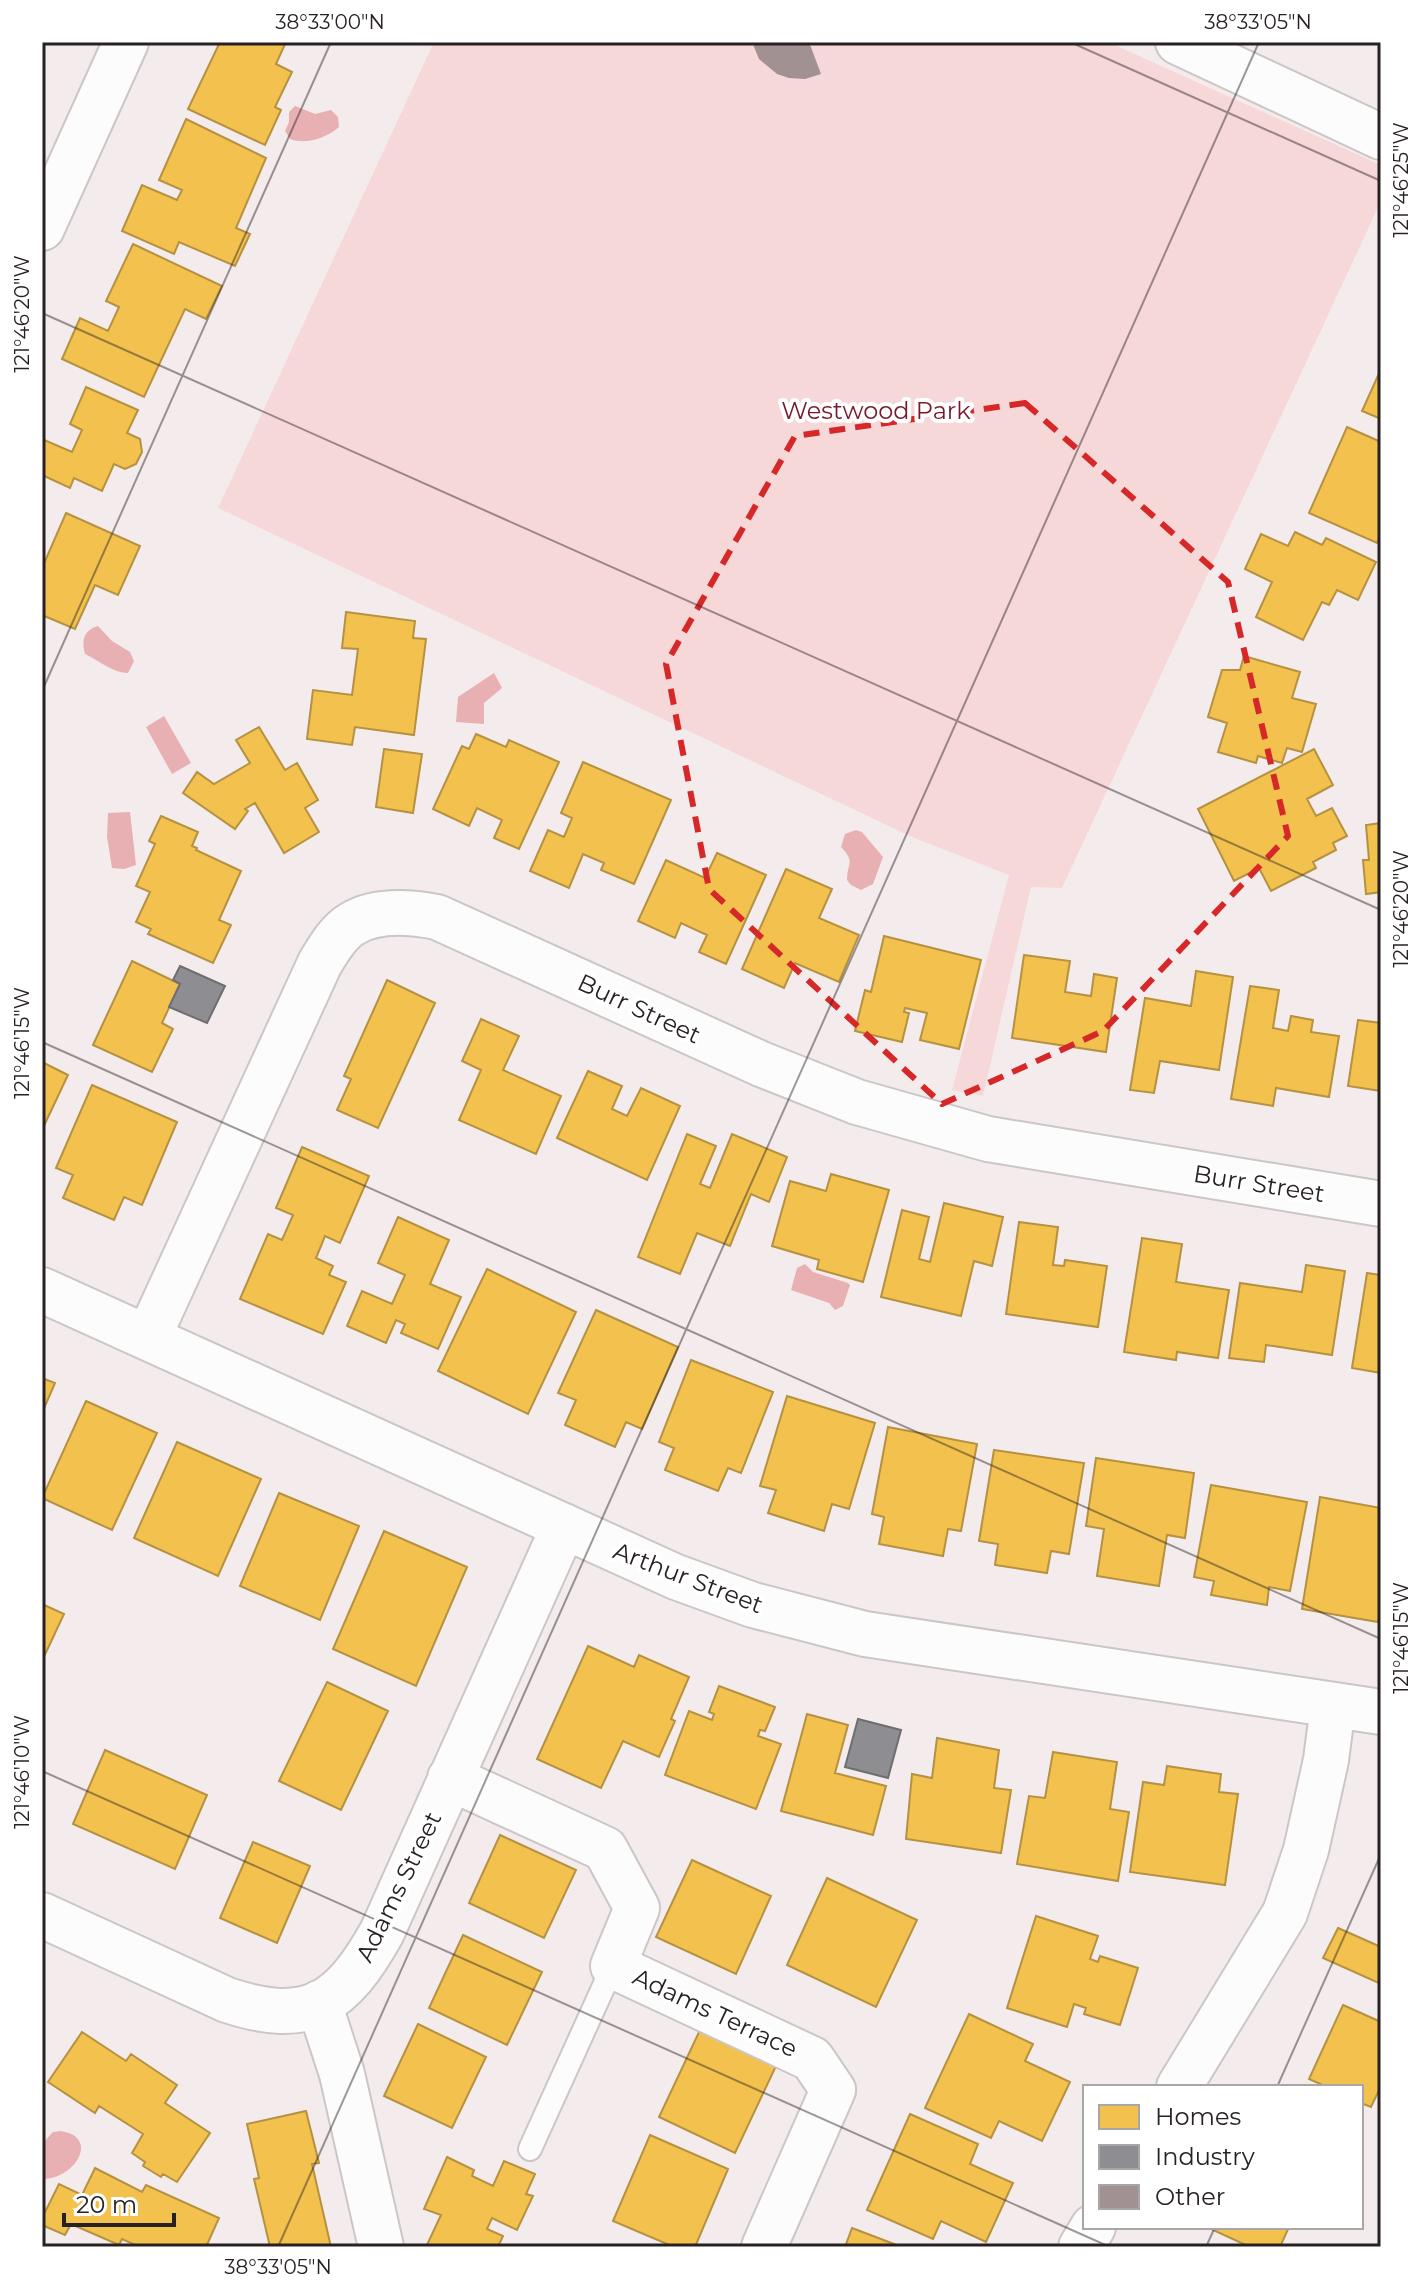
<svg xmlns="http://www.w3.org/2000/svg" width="1423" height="2289" font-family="Montserrat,sans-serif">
<rect width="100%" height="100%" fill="#f4ecec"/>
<path fill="#f6d8d9" d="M 434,42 L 1108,42 L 1381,165 L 1381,201 L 1062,888 L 1031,887 L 983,1096 L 952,1090 L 1009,875 L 912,837 L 218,508 Z"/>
<path fill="#e9b0b4" d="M 295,106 L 315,114 L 331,110 L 338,117 L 339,127 C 327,138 305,145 290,139 L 285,131 L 289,122 L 289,112 Z
M 98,626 L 112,641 L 130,652 L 134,661 L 128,673 C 113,673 98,660 85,654 C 81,640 84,630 98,626 Z
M 494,673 L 502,688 L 484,703 L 484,724 L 456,722 L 458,697 Z
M 164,716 L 191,763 L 172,774 L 146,727 Z
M 130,812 L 136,865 L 124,869 L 112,868 L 107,837 L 108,813 Z
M 856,830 L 862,832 L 883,857 L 873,884 L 861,890 L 851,885 L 847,880 C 847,862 856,863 841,847 L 845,834 Z
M 805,1264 L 813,1272 L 848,1283 L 850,1285 L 843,1306 L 835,1310 L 829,1303 L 791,1290 L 797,1268 Z
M 60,2131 C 101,2136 75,2180 42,2179 L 42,2144 L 53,2132 Z"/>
<path fill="#f2c14e" stroke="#b59141" stroke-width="2" d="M 220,42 L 286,42 L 276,64 L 292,72 L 275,107 L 281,110 L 265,145 L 188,109 Z
M 186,119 L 266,158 L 236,228 L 250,234 L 235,266 L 179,242 L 174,254 L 122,231 L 142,185 L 177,200 L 182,190 L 159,180 Z
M 133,244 L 222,286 L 206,319 L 185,309 L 144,397 L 62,359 L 80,318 L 108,331 L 119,307 L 106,301 Z
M 1381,369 L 1381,419 L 1362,411 Z
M 86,387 L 138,410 L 127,433 L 140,439 L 142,452 L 136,464 L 125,469 L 114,464 L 102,491 L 74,478 L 70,488 L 42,475 L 42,439 L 72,452 L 82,430 L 70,424 Z
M 1347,427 L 1381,442 L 1381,533 L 1377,543 L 1309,513 Z
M 66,513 L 140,546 L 118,595 L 95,585 L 75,629 L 42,615 L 42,568 Z
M 1295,532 L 1322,545 L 1326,538 L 1376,562 L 1358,600 L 1337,590 L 1329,605 L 1322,602 L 1303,640 L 1256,617 L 1272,582 L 1245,569 L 1261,534 L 1288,546 Z
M 346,612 L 415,621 L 413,638 L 426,639 L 414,735 L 355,727 L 352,745 L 307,739 L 313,690 L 352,695 L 358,649 L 342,648 Z
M 1244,656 L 1300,672 L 1292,698 L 1316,704 L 1302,752 L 1287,748 L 1282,763 L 1258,756 L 1256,763 L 1218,752 L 1227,723 L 1208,717 L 1222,670 L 1240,670 Z
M 259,727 L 285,770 L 297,763 L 318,800 L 305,808 L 319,832 L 284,853 L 255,803 L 245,809 L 248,811 L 235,829 L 183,793 L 197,772 L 214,784 L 250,763 L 236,740 Z
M 476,734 L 506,747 L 509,740 L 559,762 L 519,849 L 494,838 L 502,820 L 477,808 L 469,826 L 433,809 L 462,746 L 469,749 Z
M 384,749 L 422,754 L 413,813 L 376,807 Z
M 1314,749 L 1333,785 L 1307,799 L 1316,816 L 1332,808 L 1347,836 L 1333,843 L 1336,850 L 1313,862 L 1316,868 L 1271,891 L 1259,868 L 1234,881 L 1198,809 Z
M 583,762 L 671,800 L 634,884 L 601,870 L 604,863 L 583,854 L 569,888 L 530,871 L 548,830 L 564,837 L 572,818 L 561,813 Z
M 161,816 L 198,832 L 192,846 L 197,848 L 196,850 L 241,871 L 219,920 L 231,925 L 213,963 L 148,934 L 151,929 L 136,922 L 150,892 L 136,886 L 155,844 L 149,841 Z
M 1381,823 L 1381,892 L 1366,894 L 1363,860 L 1369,860 L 1366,825 Z
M 717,853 L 766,875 L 726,964 L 699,952 L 707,935 L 681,923 L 675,938 L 638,921 L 666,860 L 705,878 Z
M 786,869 L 832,889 L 819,918 L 859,935 L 839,982 L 795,963 L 784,988 L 742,969 Z
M 884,936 L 981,960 L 959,1049 L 920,1040 L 927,1013 L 905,1008 L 904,1012 L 909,1013 L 902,1042 L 855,1031 L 865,990 L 871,992 Z
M 1024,955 L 1070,961 L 1065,992 L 1091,996 L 1094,974 L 1117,978 L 1106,1052 L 1012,1038 Z
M 132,961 L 180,984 L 162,1023 L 173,1029 L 152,1072 L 93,1045 Z
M 1196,971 L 1233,977 L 1219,1070 L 1160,1061 L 1154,1093 L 1130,1090 L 1145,998 L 1191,1006 Z
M 387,980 L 435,1003 L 378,1128 L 337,1110 L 351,1079 L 344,1076 Z
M 1250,986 L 1279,990 L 1273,1028 L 1288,1031 L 1291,1016 L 1313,1020 L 1311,1032 L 1339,1036 L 1329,1097 L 1276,1088 L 1273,1106 L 1231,1099 Z
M 481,1019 L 519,1036 L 503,1070 L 561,1096 L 536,1154 L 459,1120 L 481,1070 L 462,1061 Z
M 1358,1020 L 1381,1023 L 1381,1091 L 1348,1086 Z
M 42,1062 L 68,1075 L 42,1130 Z
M 588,1071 L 622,1086 L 612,1109 L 627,1116 L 641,1088 L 680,1106 L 647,1180 L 557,1138 Z
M 92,1085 L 177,1122 L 142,1205 L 124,1197 L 114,1220 L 63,1198 L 73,1175 L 56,1168 Z
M 687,1134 L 716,1146 L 700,1184 L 710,1188 L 732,1134 L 787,1157 L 769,1202 L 751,1194 L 730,1246 L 697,1233 L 680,1274 L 638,1257 Z
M 302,1147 L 369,1176 L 340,1243 L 325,1236 L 316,1258 L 333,1266 L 329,1275 L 346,1282 L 323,1334 L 240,1299 L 268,1234 L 282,1240 L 293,1215 L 276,1208 Z
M 831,1174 L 889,1190 L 863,1282 L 817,1269 L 819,1260 L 772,1246 L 790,1181 L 826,1191 Z
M 944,1203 L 1003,1217 L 992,1266 L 974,1261 L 961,1316 L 881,1297 L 902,1210 L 929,1217 L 919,1259 L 930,1262 Z
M 398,1217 L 449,1240 L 430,1284 L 461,1297 L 438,1349 L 401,1333 L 405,1324 L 396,1320 L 386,1343 L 347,1326 L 362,1291 L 392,1304 L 405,1275 L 378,1263 Z
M 1019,1222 L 1058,1227 L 1053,1265 L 1064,1266 L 1065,1260 L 1107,1266 L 1098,1327 L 1006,1314 Z
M 1142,1238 L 1182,1244 L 1176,1282 L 1229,1290 L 1218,1358 L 1177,1352 L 1176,1360 L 1124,1352 Z
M 1306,1265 L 1345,1271 L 1332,1355 L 1266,1345 L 1264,1362 L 1229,1358 L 1240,1283 L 1302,1292 Z
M 487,1269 L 576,1312 L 528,1414 L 438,1371 Z
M 1367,1273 L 1381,1275 L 1381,1373 L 1352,1368 Z
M 596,1310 L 678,1347 L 642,1429 L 626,1422 L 615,1447 L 565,1425 L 576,1400 L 558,1393 Z
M 691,1360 L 773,1392 L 741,1473 L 728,1468 L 718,1491 L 665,1470 L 674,1448 L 659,1442 Z
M 42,1378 L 55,1383 L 42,1413 Z
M 787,1396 L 875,1423 L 849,1509 L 832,1504 L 824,1531 L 768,1513 L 776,1490 L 760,1486 Z
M 86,1401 L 157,1433 L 112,1530 L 42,1498 Z
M 888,1427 L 977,1444 L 961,1531 L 948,1529 L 943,1556 L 879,1544 L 884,1517 L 872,1514 Z
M 177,1442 L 261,1479 L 218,1576 L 134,1538 Z
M 994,1450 L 1084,1463 L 1069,1554 L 1051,1551 L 1047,1573 L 995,1565 L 998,1544 L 979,1541 Z
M 1096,1458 L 1194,1473 L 1185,1538 L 1167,1535 L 1159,1586 L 1097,1576 L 1104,1529 L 1086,1526 Z
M 1211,1485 L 1307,1502 L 1290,1591 L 1269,1587 L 1267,1605 L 1211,1595 L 1214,1581 L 1194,1577 Z
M 279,1493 L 359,1526 L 320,1620 L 240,1586 Z
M 1320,1497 L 1381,1508 L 1381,1604 L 1378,1622 L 1302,1609 Z
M 384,1531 L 467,1567 L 416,1686 L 333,1649 Z
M 42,1604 L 64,1614 L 42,1661 Z
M 588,1646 L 634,1667 L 639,1655 L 689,1677 L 671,1719 L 675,1721 L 659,1757 L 623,1741 L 601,1788 L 537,1759 Z
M 327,1682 L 388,1711 L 341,1810 L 279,1781 Z
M 719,1686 L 775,1707 L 765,1731 L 760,1730 L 758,1736 L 781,1744 L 756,1809 L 665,1775 L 689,1711 L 712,1720 L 714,1714 L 709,1712 Z
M 807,1714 L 848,1725 L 835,1773 L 886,1786 L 873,1835 L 781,1811 Z
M 937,1738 L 999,1750 L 994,1788 L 1011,1790 L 1001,1853 L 906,1839 L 912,1774 L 932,1778 Z
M 105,1750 L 207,1795 L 175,1869 L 73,1824 Z
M 1053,1752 L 1117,1762 L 1110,1809 L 1129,1812 L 1118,1881 L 1017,1864 L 1029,1796 L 1045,1798 Z
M 1167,1766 L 1221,1774 L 1219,1792 L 1238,1794 L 1225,1885 L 1130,1872 L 1143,1782 L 1164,1785 Z
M 500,1835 L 576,1870 L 544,1938 L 469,1903 Z
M 253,1842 L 310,1866 L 277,1943 L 220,1918 Z
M 692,1860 L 771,1896 L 736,1974 L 656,1937 Z
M 827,1878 L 917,1920 L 876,2007 L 787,1965 Z
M 1036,1916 L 1098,1936 L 1090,1959 L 1098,1962 L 1100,1956 L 1138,1968 L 1120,2025 L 1084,2014 L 1086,2008 L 1074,2004 L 1067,2027 L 1007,2008 Z
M 1338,1928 L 1381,1947 L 1381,1984 L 1323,1958 Z
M 463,1935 L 542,1972 L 507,2045 L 429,2008 Z
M 1343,2005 L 1381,2022 L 1381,2086 L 1371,2107 L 1361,2103 L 1361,2087 L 1327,2087 L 1309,2079 Z
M 969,2014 L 1033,2044 L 1025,2061 L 1070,2082 L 1042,2141 L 999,2121 L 991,2138 L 925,2108 Z
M 418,2024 L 486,2057 L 452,2128 L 384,2096 Z
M 700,2030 L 776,2066 L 735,2153 L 659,2117 Z
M 82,2032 L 126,2061 L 131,2054 L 177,2085 L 165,2103 L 210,2133 L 177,2182 L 163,2174 L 161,2177 L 143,2166 L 145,2162 L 132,2153 L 143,2134 L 99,2106 L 95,2113 L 48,2082 Z
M 306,2111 L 319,2163 L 312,2164 L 331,2247 L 270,2247 L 254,2179 L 259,2178 L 247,2124 Z
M 910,2114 L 978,2144 L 970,2164 L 1013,2183 L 986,2242 L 941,2221 L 933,2239 L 867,2210 Z
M 650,2135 L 728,2169 L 695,2247 L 674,2247 L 613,2221 Z
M 447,2157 L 474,2170 L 472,2176 L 493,2186 L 504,2161 L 535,2174 L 526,2194 L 533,2196 L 517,2230 L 492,2218 L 487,2229 L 503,2236 L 498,2247 L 426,2247 L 441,2215 L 424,2209 Z
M 95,2168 L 142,2192 L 146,2185 L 219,2218 L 206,2247 L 140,2247 L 122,2239 L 119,2245 L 71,2224 L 65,2235 L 42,2225 L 42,2218 L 59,2184 L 82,2195 Z
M 1214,2227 L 1289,2227 L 1280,2247 L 1250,2247 L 1213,2230 Z
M 852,2228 L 902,2247 L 845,2247 Z"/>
<path fill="#8d8d92" stroke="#6e6d70" stroke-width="2" d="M 180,966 L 225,986 L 207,1023 L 169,1007 L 180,984 L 173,980 Z
M 858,1719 L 901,1730 L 888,1778 L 845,1767 Z"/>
<path fill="#a19192" d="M 752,42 L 809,42 L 821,74 L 805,79 L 789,78 L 777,74 L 759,59 Z"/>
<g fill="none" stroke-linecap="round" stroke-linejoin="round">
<defs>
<path id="service" d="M 530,2149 L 613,1966"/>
<path id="minor" d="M 1178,42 L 1381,137
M 42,228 L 126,42
M 42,1290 L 676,1577 L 753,1605 L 865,1634 L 1381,1712
M 148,1338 L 320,963 C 328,950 338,932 352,924 C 376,909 411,912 437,917 L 761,1064 L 857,1102 L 988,1139 L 1381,1204
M 450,1778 L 605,1849 L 637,1908 L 613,1966 L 812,2059 L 833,2090 L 764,2247
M 42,1915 L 227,2000 C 309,2027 342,2004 382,1932 L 564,1526
M 319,2003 L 342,2074 L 381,2247
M 1179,2087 L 1285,1913 L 1306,1850 L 1326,1760 L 1333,1706
M 1081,2247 L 1093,2227"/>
</defs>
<use href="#service" stroke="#ccc6c6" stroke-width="26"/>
<use href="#minor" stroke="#ccc6c6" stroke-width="48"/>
<use href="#service" stroke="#fdfcfc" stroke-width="22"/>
<use href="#minor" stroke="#fdfcfc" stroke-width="44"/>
</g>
<path fill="none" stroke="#d62828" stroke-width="6" stroke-dasharray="16 10" stroke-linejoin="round" d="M 1025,403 L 1228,582 L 1288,836 L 1103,1031 L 942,1104 L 709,889 L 666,664 L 795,436 Z"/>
<path fill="none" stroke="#272122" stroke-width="2" stroke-opacity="0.45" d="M 1070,42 L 1381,181M 42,313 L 1381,910M 42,691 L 331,42M 42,1042 L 1381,1639M 42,1771 L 1110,2247M 1277,2087 L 1381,1854M 278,2247 L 1259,42M 1206,2247 L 1215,2227"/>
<g text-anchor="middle" stroke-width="8" stroke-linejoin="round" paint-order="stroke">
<g font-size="24" fill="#761b2d" stroke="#fff">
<text x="876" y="419">Westwood Park</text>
</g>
<g font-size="24" fill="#272122" stroke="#fff">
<text transform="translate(639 1009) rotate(25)" y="8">Burr Street</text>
<text transform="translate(1259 1184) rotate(9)" y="8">Burr Street</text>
<text transform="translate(688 1578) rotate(21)" y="8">Arthur Street</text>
<text transform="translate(399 1887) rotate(-64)" y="8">Adams Street</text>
<text transform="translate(715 2013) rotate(25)" y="8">Adams Terrace</text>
</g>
</g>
<rect width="1423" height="2289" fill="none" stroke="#ffffff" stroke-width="88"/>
<rect x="1083" y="2085" width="280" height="144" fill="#ffffff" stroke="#a9a6a7" stroke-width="2"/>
<rect x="1099" y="2105" width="40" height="24" fill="#f2c14e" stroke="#a9a6a7" stroke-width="2"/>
<text x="1155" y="2125" font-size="24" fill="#272122">Homes</text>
<rect x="1099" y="2145" width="40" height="24" fill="#8d8d92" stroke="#a9a6a7" stroke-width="2"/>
<text x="1155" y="2165" font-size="24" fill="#272122">Industry</text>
<rect x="1099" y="2185" width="40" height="24" fill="#a19192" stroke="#a9a6a7" stroke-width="2"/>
<text x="1155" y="2205" font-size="24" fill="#272122">Other</text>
<path d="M64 2213v12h110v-12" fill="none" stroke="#272122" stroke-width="4"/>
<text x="76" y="2213" font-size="24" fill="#272122" stroke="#ffffff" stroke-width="6" paint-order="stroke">20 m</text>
<rect x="44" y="44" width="1335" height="2201" fill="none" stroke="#272122" stroke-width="3"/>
<g font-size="20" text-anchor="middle" fill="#272122">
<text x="330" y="29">38°33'00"N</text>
<text x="1258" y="29">38°33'05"N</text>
<text transform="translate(1401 180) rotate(-90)" y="7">121°46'25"W</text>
<text transform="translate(22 314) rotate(-90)" y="7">121°46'20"W</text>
<text transform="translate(1401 909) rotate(-90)" y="7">121°46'20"W</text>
<text transform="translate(22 1043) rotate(-90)" y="7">121°46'15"W</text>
<text transform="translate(1401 1638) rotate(-90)" y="7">121°46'15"W</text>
<text transform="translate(22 1772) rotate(-90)" y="7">121°46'10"W</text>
<text x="278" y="2274">38°33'05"N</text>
</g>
</svg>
